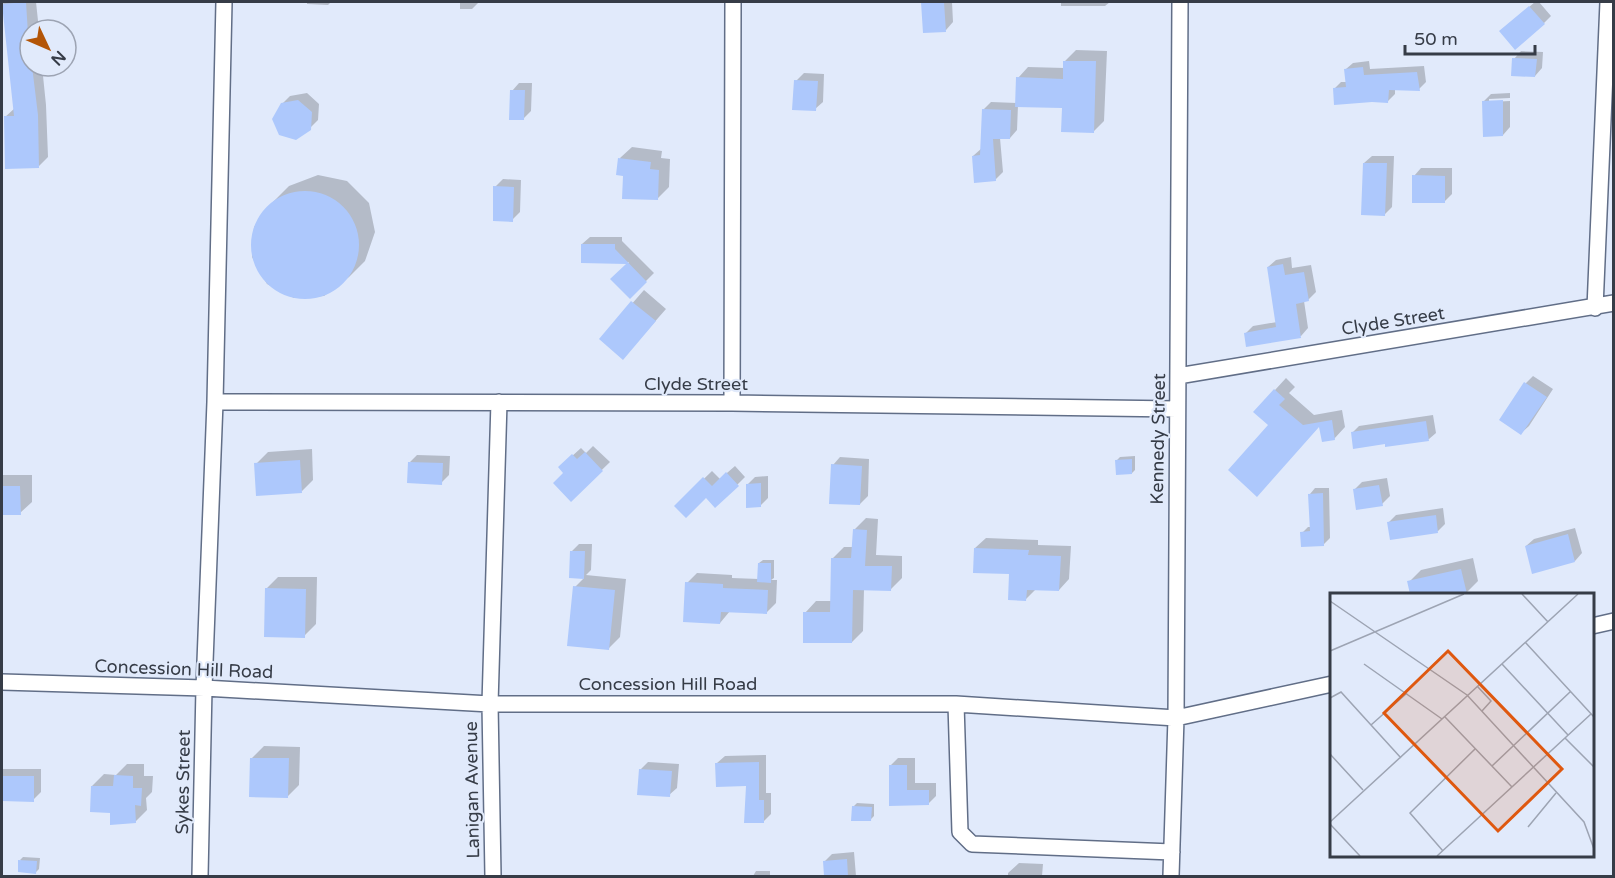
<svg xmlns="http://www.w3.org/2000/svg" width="1615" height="878" font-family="'Varela Round',sans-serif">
<rect width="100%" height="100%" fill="#e1eafb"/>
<path fill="#0003" d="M 3,2 L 36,2 L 39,30 L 30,30 L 30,66 L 42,66 L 46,105 L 48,157 L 39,166 L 5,117 L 15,108 Z
M 307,2 L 331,2 L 328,5 L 307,4 Z
M 460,2 L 479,2 L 472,9 L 460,9 Z
M 923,2 L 952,2 L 953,22 L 946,30 L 925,32 Z
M 1061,2 L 1110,2 L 1105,6 L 1061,6 Z
M 1535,2 L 1539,2 L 1551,16 L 1544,23 L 1509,24 Z
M 1076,50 L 1107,51 L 1104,121 L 1093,132 L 1063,107 L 1018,105 L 1017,130 L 1010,138 L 1000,138 L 1003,172 L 995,180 L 973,156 L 982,148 L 983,110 L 991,102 L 1017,103 L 1018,78 L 1028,67 L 1065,68 L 1065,61 Z
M 1521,51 L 1543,52 L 1542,68 L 1535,76 L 1514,59 Z
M 1369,61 L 1370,69 L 1424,66 L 1426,82 L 1419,89 L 1395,89 L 1395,94 L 1388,101 L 1334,89 L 1341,82 L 1347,82 L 1346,69 L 1353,63 Z
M 804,73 L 824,74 L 823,102 L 815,109 L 796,81 Z
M 519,83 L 532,83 L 531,111 L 523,119 L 512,91 Z
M 307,93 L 319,104 L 318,120 L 310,128 L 282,104 L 290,96 Z
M 1510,93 L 1510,98 L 1489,99 L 1489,102 L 1510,101 L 1510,127 L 1503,135 L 1484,101 L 1491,94 Z
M 632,147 L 662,151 L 661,158 L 670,159 L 669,187 L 657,199 L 625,175 L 620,158 Z
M 1372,156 L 1394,156 L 1392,207 L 1385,214 L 1364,163 Z
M 1421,168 L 1452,168 L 1452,194 L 1444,202 L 1414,176 Z
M 318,175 L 347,181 L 369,203 L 375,232 L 365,261 L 349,277 L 324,296 L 294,298 L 267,284 L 252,257 L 254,227 L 273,202 L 289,186 Z
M 503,179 L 521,180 L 520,212 L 512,220 L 495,187 Z
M 590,237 L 622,237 L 622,241 L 654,273 L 630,297 L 612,279 L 629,262 L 582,261 L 582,244 Z
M 1291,257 L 1292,268 L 1311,265 L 1316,292 L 1308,300 L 1304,301 L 1308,328 L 1301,336 L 1245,334 L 1253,326 L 1277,322 L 1268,267 L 1276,260 Z
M 644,290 L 666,309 L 623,358 L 601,339 Z
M 1533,376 L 1553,389 L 1529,426 L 1521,433 L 1526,383 Z
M 1286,378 L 1295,387 L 1289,393 L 1314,415 L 1342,410 L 1345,427 L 1334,439 L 1320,425 L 1268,483 L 1270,425 L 1255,412 Z
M 1433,415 L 1436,433 L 1429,439 L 1386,442 L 1352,433 L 1359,426 Z
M 593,446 L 610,462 L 571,500 L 565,473 L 560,467 L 581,448 L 586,453 Z
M 312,449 L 313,480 L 302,491 L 256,464 L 268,452 Z
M 417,455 L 450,456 L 449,475 L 441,483 L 410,462 Z
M 1135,456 L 1135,470 L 1132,473 L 1117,460 L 1120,457 Z
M 840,457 L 869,459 L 868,496 L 860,504 L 833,465 Z
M 735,466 L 745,477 L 716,506 L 706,496 L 676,506 L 712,471 L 720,479 Z
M 2,475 L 32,475 L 32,502 L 20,513 L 2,514 Z
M 768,476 L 768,498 L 760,506 L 748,484 L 755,477 Z
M 1387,478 L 1390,496 L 1382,504 L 1354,490 L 1362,482 Z
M 1315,488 L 1329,488 L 1330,538 L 1324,544 L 1302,533 L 1308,527 L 1311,527 L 1310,494 Z
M 1443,508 L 1445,524 L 1438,531 L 1389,522 L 1396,515 Z
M 866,518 L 878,519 L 876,555 L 902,556 L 902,578 L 890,590 L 864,589 L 863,631 L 852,642 L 805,613 L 816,601 L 832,601 L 833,558 L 844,547 L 853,547 L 854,530 Z
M 1575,528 L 1582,553 L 1575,561 L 1526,546 L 1534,539 Z
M 986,538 L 1038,540 L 1038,545 L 1071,546 L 1069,579 L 1059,590 L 1036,589 L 1026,599 L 1011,573 L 975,548 Z
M 579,544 L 592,544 L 591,570 L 586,575 L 626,579 L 620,637 L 608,649 L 575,587 L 584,578 L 572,551 Z
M 1473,558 L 1478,581 L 1466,593 L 1412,594 L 1409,582 L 1421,570 Z
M 763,560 L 774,560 L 774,578 L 771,580 L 777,580 L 776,603 L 766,613 L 730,611 L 720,623 L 687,583 L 697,573 L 732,575 L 732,578 L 759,579 L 759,563 Z
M 278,577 L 317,577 L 316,624 L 304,636 L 266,589 Z
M 264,746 L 300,747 L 299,785 L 287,797 L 252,758 Z
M 766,755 L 766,793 L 771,793 L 771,814 L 763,822 L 747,785 L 717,763 L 725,756 Z
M 898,758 L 915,758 L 915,783 L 936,783 L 936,796 L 928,804 L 890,805 L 890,766 Z
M 648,762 L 679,764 L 677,788 L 669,795 L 640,770 Z
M 127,764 L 144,764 L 144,776 L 153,776 L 152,792 L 146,798 L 147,810 L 135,822 L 111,811 L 92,786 L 104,774 L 116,775 Z
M 2,769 L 41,769 L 41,792 L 33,800 L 2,800 Z
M 857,803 L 874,804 L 874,816 L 871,819 L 853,807 Z
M 854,852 L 856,876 L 826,876 L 824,862 L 832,854 Z
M 23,857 L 40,858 L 39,869 L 36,872 L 20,860 Z
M 1019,863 L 1043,864 L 1042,876 L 1008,876 L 1008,873 Z
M 756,871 L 770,871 L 770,876 L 753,876 Z"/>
<path fill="#adc8fc" d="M 26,2 L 30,66 L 32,66 L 38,115 L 39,168 L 5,169 L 4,116 L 14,116 L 2,4 Z
M 921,2 L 944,2 L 946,32 L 923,33 Z
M 1529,6 L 1545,24 L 1515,50 L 1499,31 Z
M 1512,58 L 1537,59 L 1535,77 L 1511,76 Z
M 1063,61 L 1096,61 L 1094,133 L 1061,132 L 1062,108 L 1015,107 L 1016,77 L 1063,79 Z
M 1363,67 L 1364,75 L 1417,72 L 1420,91 L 1389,90 L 1388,103 L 1372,102 L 1334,105 L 1333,88 L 1346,87 L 1344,69 Z
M 794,80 L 818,81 L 816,111 L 792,110 Z
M 510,90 L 525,90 L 524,120 L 509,120 Z
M 298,100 L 312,112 L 311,130 L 296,140 L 279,135 L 272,119 L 281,103 Z
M 1503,100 L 1503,136 L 1483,137 L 1482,101 Z
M 982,109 L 1011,110 L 1010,139 L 993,139 L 996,181 L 974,183 L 972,156 L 980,155 Z
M 618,158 L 651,162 L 650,169 L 659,170 L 658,200 L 622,199 L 623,176 L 616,175 Z
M 1363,163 L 1387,163 L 1385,216 L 1361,215 Z
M 1412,175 L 1445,176 L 1445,203 L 1412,203 Z
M 493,186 L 514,187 L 513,222 L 493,221 Z
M251 245a54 54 0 1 1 108 0a54 54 0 1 1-108 0Z
M 581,244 L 615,244 L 615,249 L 647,282 L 630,299 L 610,279 L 626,264 L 581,263 Z
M 1283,264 L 1285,275 L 1304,272 L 1309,301 L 1296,304 L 1301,338 L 1246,347 L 1244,333 L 1276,327 L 1267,267 Z
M 631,301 L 656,321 L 623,360 L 599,339 Z
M 1524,382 L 1547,397 L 1521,435 L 1499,420 Z
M 1274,389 L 1285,399 L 1279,405 L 1303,425 L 1332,420 L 1335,440 L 1322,442 L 1319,427 L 1257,497 L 1228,470 L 1268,425 L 1253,412 Z
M 1426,421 L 1429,441 L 1385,447 L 1385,444 L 1353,449 L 1351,432 Z
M 585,452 L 603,471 L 571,502 L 553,483 L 563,473 L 558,467 L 572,454 L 577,459 Z
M 1132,459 L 1132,474 L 1116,475 L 1115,460 Z
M 300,460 L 302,493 L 256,496 L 254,463 Z
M 408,462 L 443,463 L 442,485 L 407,483 Z
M 831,464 L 862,466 L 860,505 L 829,504 Z
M 726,472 L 739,486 L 715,508 L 706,498 L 686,518 L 674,506 L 703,477 L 712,486 Z
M 761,483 L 761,507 L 746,508 L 746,484 Z
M 1379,485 L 1383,506 L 1356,510 L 1353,489 Z
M 2,486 L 20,486 L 21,515 L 2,515 Z
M 1323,493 L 1324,546 L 1301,547 L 1300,532 L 1310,531 L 1308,494 Z
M 1436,515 L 1438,533 L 1390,540 L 1387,522 Z
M 853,529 L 867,530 L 865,566 L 892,566 L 891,591 L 853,590 L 852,643 L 803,643 L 803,612 L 830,612 L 831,558 L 851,558 Z
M 1568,534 L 1575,562 L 1532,574 L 1525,546 Z
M 974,548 L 1029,550 L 1028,555 L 1061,556 L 1059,591 L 1027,590 L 1026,601 L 1008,600 L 1009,574 L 973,573 Z
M 570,551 L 585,551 L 584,579 L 569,578 Z
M 758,563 L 771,563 L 771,583 L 757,582 Z
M 1461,569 L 1467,594 L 1410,594 L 1407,581 Z
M 685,582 L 723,584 L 723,588 L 768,590 L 767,614 L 721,612 L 720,624 L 683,622 Z
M 573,586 L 615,590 L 609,650 L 567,646 Z
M 265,588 L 306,589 L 305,638 L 264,637 Z
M 250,758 L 289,758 L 288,798 L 249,797 Z
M 759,762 L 759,800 L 764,800 L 764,823 L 744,823 L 746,786 L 716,787 L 715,763 Z
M 889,765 L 907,765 L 907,790 L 929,790 L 929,805 L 889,806 Z
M 639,769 L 672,771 L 670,797 L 637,795 Z
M 114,775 L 133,776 L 133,788 L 142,788 L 141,806 L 135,805 L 136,823 L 110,825 L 110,813 L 90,812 L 91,786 L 113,786 Z
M 2,776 L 34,776 L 34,802 L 2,801 Z
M 852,806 L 872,807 L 871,821 L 851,821 Z
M 847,859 L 848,876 L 824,876 L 823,861 Z
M 18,860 L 37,861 L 36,874 L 18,872 Z"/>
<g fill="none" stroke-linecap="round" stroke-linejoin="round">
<defs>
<path id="street" d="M 1595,308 L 1608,2
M 1178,376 L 1614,303
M 215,402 L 732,403 L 1177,409
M 732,403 L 733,2
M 1592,626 L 1614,621
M 2,682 L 204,688 L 490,704 L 956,704 L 1176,718 L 1332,684
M 956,704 L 960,832 L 972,844 L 1172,852
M 200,876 L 204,688 L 215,402 L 224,2
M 493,876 L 490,704 L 499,402
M 1171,876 L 1176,718 L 1180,2"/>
</defs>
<use href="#street" stroke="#616e87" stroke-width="18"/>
<use href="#street" stroke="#fff" stroke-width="15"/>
</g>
<g text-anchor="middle" stroke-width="4.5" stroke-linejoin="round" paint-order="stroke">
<g font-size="18" fill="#363c47" stroke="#e1eafb">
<text transform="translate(1393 321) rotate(-9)" y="6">Clyde Street</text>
<text x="696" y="390">Clyde Street</text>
<text transform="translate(1158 439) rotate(-89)" y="6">Kennedy Street</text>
<text transform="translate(184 669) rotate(2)" y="6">Concession Hill Road</text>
<text x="668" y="690">Concession Hill Road</text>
<text transform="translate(183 782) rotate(-89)" y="6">Sykes Street</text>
<text transform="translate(472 790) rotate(-91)" y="6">Lanigan Avenue</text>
</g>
</g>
<g transform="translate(1330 593)">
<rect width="264" height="264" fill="#e1eafb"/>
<path fill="none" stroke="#9da4b3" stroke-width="1.5" d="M 192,1 L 218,29M 0,8 L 137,102 L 254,229 L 264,256M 195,49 L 264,124M 0,58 L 134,1M 34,71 L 112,126M 172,71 L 238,142M 147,93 L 161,108 L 152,118M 0,105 L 11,99 L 71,165M 115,124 L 182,194M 41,132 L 77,100M 235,145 L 264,174M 0,161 L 33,197M 162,173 L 240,99M 0,229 L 248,1M 0,231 L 30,263M 198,234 L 226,200M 113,258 L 80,220 L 145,156M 107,263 L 261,121"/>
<path fill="#df580f" fill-opacity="0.15" stroke="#df580f" stroke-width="3" d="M 118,58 L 232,176 L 168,238 L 54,120 Z"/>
<rect width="264" height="264" fill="none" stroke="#363c47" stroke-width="3"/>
</g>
<rect width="1615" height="878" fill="none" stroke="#363c47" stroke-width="6"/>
<g transform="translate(48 48) rotate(134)"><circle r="28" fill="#e1eafb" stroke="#9da4b3" stroke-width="1.5"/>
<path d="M0-4.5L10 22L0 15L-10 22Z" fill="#b35507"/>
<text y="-9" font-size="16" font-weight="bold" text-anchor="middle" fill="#363c47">N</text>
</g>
<path d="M1405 45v9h130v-9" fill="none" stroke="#363c47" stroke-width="3"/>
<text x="1414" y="45" font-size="18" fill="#363c47" stroke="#e1eafb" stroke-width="4.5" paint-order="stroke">50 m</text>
</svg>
